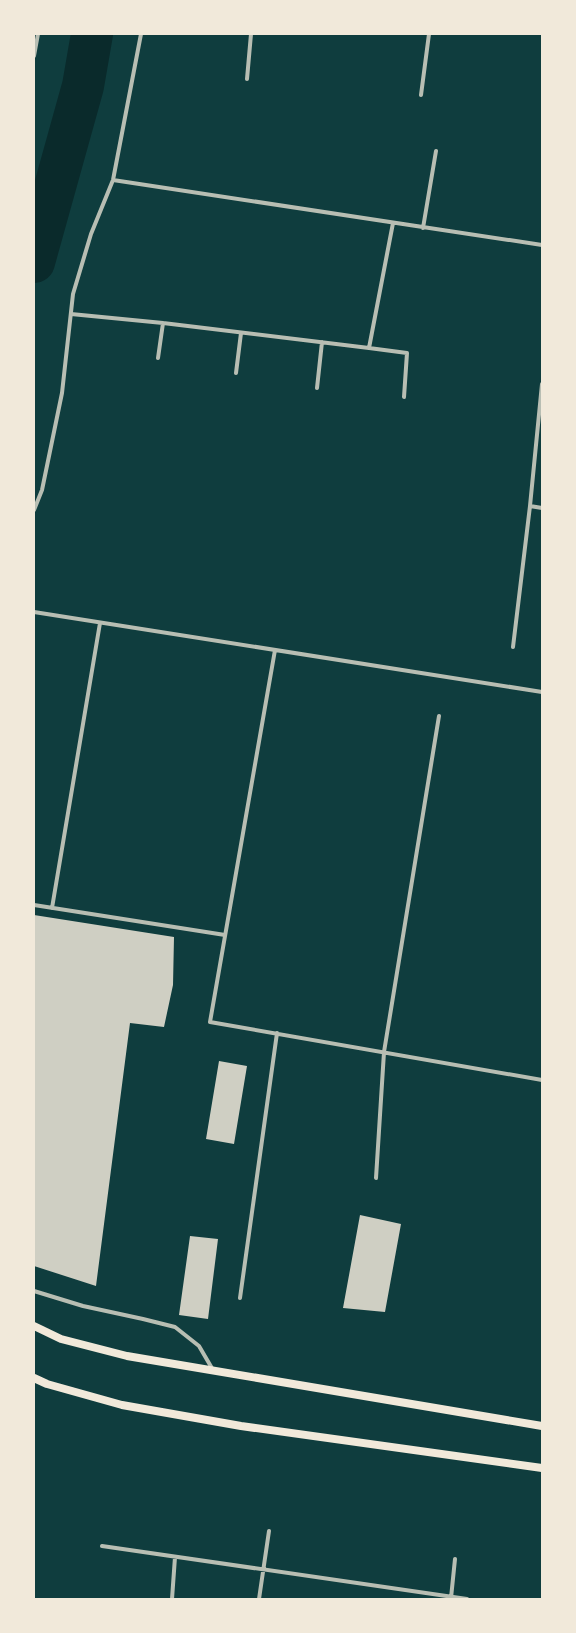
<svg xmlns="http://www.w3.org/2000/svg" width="576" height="1633" font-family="'DejaVu Sans',sans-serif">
<rect width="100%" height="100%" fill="#0f3d3e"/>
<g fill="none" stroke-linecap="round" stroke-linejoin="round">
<path stroke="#0a2a2b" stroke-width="42" d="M 34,262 L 83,86 L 92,34"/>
</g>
<path fill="#cfcfc3" d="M 34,915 L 174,937 L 173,985 L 164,1027 L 130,1023 L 96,1286 L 34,1266 Z
M 219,1061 L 247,1066 L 234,1144 L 206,1139 Z
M 360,1215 L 401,1224 L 385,1312 L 343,1308 Z
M 190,1236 L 218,1239 L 208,1319 L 179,1315 Z"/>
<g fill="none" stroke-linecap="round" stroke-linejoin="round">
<path stroke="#b8beb3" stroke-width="4" d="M 34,56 L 38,34
M 247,79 L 251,34
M 421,95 L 429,34
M 113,180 L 542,245
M 423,228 L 436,151
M 71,314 L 163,323 L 369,348 L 393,223
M 369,348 L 407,353 L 404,397
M 158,358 L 163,323
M 236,373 L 241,333
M 317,388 L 322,342
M 530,506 L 542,508
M 34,510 L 42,490 L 62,393 L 73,294 L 91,234 L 113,180 L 141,34
M 34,612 L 542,692
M 513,647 L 530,506 L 542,384
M 275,650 L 210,1022 L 542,1080
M 34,905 L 225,935
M 52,908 L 100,623
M 376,1178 L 384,1052 L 439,716
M 34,1291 L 83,1306 L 143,1319 L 175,1327 L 199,1346 L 213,1370
M 240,1298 L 277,1033
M 102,1546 L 467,1599
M 451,1598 L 455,1559
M 172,1599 L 175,1557
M 259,1599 L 269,1531"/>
<path stroke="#f1e9da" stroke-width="8" d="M 34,1326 L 61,1339 L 127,1356 L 542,1426
M 34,1378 L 47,1384 L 122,1405 L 241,1426 L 542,1468"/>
</g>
<rect width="576" height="1633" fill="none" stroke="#f1e9da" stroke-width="70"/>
</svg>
